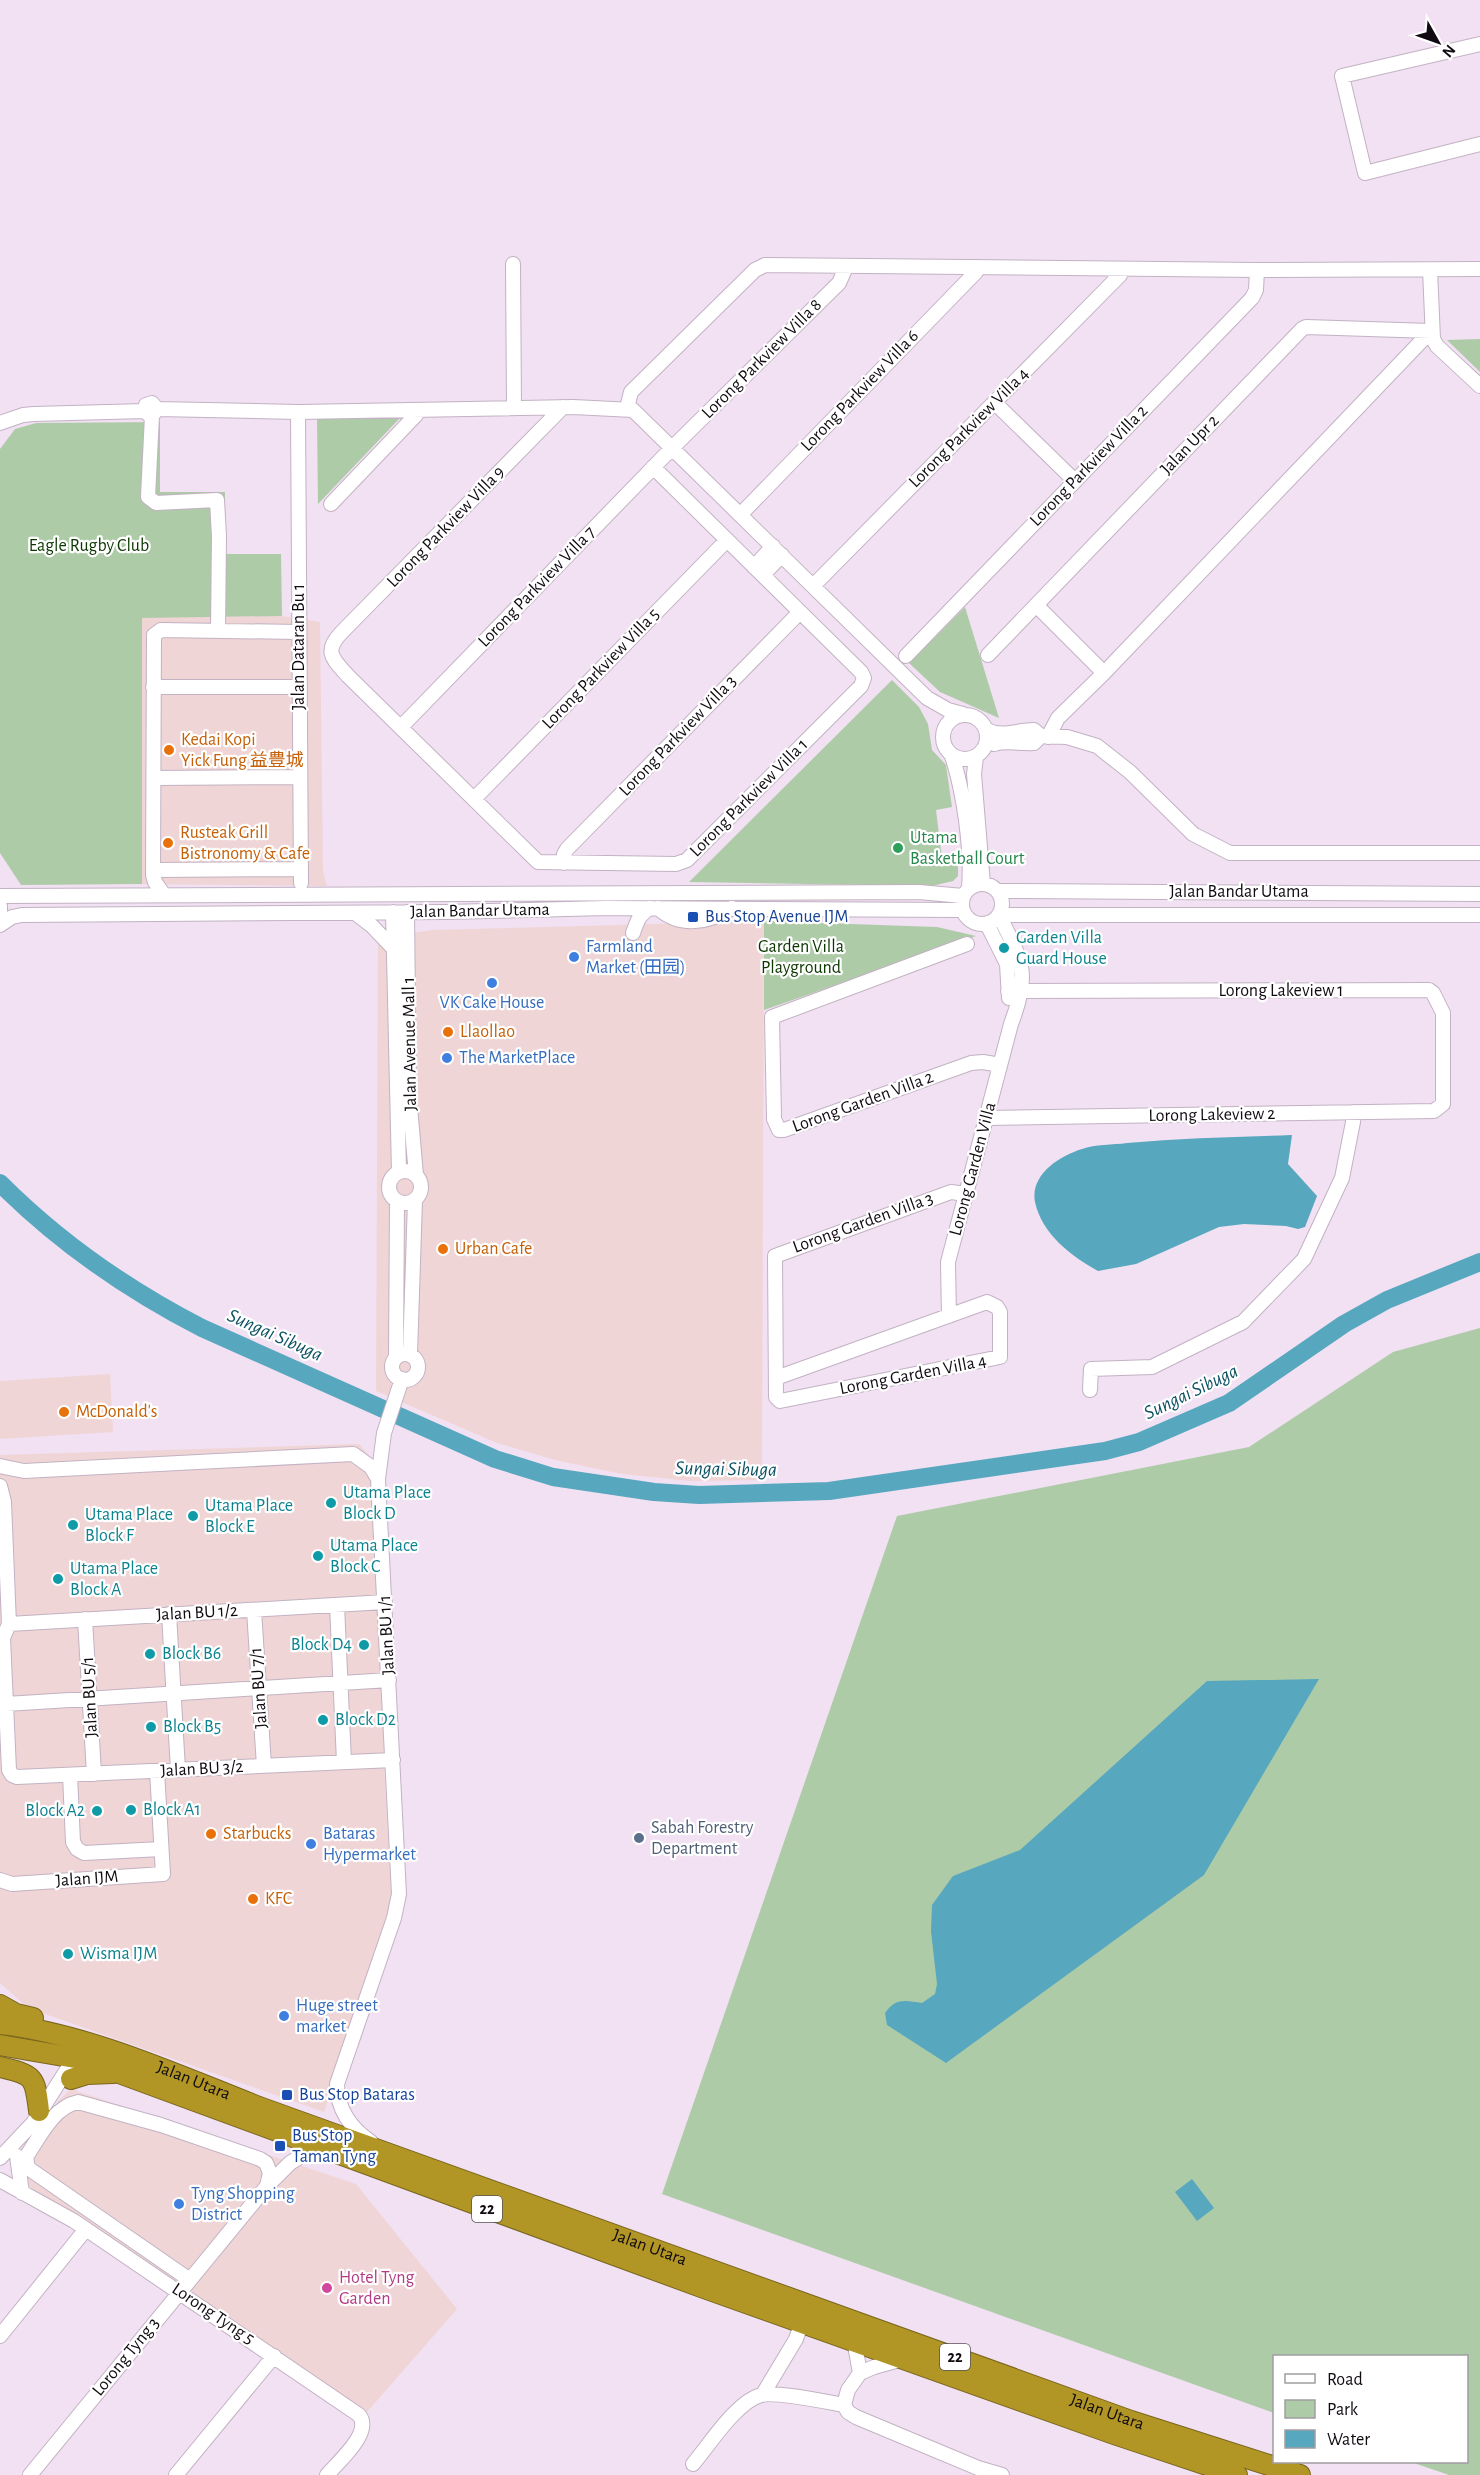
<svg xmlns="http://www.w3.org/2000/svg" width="1480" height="2475" viewBox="0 0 1480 2475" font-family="'Alegreya Sans','Noto Sans SC',sans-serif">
<rect width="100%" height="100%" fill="#f1e1f2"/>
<path fill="#f0d5d6" d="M282,616L320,622L323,871L327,886L142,884V617Z
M764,921L762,1480L690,1481L622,1474L555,1460L497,1443L376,1391L378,938L432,930Z
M110,1374L113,1432L0,1439V1381Z
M359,1444L382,1470L384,1764L391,1894L386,1930L324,2112L28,2008L0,1983V1455Z
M71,2089L356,2184L457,2309L367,2412L197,2295L27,2185L22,2147L59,2100Z"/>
<path fill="#aecba8" d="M1480,339V372L1447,340Z
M317,417H401L318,504Z
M160,422V492H225V554H281L282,616L142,618V884L21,885L0,853V449L15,429L36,423Z
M965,607L999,718L940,692L909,663Z
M892,680L919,707L928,724L932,750L946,765L952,807L936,810L942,859L958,858V876L953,881L932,886L689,882Z
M764,921L937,927L976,936L764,1010Z
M1480,1328V2475H1449L1411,2462H1466V2356H1274V2413L662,2194L897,1516L1249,1447L1393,1352Z"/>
<path fill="#57a7bf" d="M1292,1135L1288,1164L1317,1196L1305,1227L1298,1229L1286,1226L1244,1224L1219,1227L1136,1264L1098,1271C1071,1256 1042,1234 1035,1202C1030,1175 1059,1156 1082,1149C1095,1144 1113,1145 1127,1143C1182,1138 1237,1137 1292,1135Z
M1319,1679L1204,1875L946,2063L887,2025L885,2013C895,1998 905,2000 922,2003L935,1994L937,1984L931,1931L932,1905L953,1876L1020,1850L1207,1681Z
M1192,2179L1214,2208L1197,2221L1175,2192Z"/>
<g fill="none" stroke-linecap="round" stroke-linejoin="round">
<path stroke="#57a7bf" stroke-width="18" d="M0,1183C59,1242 128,1290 202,1328L495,1459L553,1477L654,1492L699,1495L829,1491L1105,1451L1139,1442L1229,1403L1344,1324L1387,1300L1480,1262"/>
<g stroke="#c2b2c3" stroke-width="16">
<path id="minor" d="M1480,44L1342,76L1365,173L1480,144
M513,264L514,408
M1430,270L1433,339L1437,346L1480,386
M994,402L1075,481
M563,407L341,633C323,652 333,659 348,676L538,862L676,864L687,860L861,686L864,678L861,672L653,467
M627,408L631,392L755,270L765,265L1257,270L1480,269
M157,409L152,416L148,497L156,503L217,500L219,536L218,631
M145,411L146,405L152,403L157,409L298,412L573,407L633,410L927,698L948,710L963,714
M298,412L301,883
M0,423L23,415L34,414L145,411L150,416
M331,504L416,415L418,410
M741,514L976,272L978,267
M754,567L773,546
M763,575L782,555
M813,586L1120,275L1122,269
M1036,605L1104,673
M988,655L1302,329L1306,327L1431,331
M906,656L1252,298L1256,290L1257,270
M153,687H300
M943 737a22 22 0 1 1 44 0a22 22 0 1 1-44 0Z
M401,727L673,447L839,283L846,267
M987,730C1002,738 1017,730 1034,730L1041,736L1067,737L1097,746L1130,772L1193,834L1230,853H1480
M1048,737L1058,718L1104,673L1431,331
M994,744C1006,740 1021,744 1034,743L1041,736
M952,756C964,793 972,849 969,888
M976,757L974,774L983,884
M154,778L300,777
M475,798L727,540
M564,863V854L567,849L800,612
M154,870L301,869
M962 904a20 20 0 1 1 40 0a20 20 0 1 1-40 0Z
M998,891L1480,894
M164,895L155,882L153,875L154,635L161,630L299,632
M0,896L919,892L963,896
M0,906V915
M658,908C680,928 709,923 732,908
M393,912L399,1172
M407,912L409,1095L416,1175
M355,913L372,926L393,948
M987,924L1007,964L1009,998
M0,925L12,917L22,915L445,912L606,908L962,910
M633,933C637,922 639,914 650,908
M967,944L772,1017L774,1119L779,1130H784L971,1063L983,1062L1000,1065
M986,1118L1434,1111L1443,1104V1013L1433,993L1429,990L1008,991
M389 1187a16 16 0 1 1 32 0a16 16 0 1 1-32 0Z
M949,1316L948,1262L1011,1024C1031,972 1022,962 999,915H1480
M392 1367a13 13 0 1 1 26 0a13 13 0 1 1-26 0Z
M410,1355L415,1200
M396,1357L397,1201
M776,1378L987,1302L997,1307L1000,1312V1357L780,1401L776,1397L775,1256L951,1192L966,1194
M1090,1390L1091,1369L1152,1367L1243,1322L1304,1259L1342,1178L1353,1122V1112
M0,1466L24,1471L353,1454L371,1467L378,1479
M0,1486L4,1502L9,1624L3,1638L9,1770L12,1775L17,1777L393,1760
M337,1605L344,1762
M254,1610L264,1766
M169,1614L178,1770
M85,1619L94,1774
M9,1624L385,1602
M6,1704L389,1680
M70,1775L73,1842L77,1849L84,1853L161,1849
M0,1880L12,1884L163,1874L157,1771
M371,2142C351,2129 337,2109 337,2084L394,1918L399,1894L378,1479L384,1433L402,1379
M17,2156L22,2193
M0,2158L33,2123L75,2057
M0,2180L74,2221L359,2415C373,2432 339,2461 327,2475
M190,2280L28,2168L26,2157C39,2138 53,2107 78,2102L161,2125L260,2159L266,2163L270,2173L267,2186
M0,2336L86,2229
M854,2340L860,2373
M860,2373L874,2367L903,2359
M763,2394L796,2339L802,2322
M844,2405L848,2412L856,2417L978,2468L1002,2475
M844,2405L848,2390L860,2373
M693,2464C710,2444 736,2402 761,2395C775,2391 827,2402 844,2405
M30,2475L267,2186L290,2163L304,2154L329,2152
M176,2475L274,2356"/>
</g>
<g stroke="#79651e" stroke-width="22">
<g id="highway">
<path d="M0,2005L16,2014L33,2018"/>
<path id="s1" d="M0,2024C88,2034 177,2075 259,2107L1131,2421L1300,2475"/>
<path d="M0,2045L81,2059L704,2288L1114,2434L1237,2475"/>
<path d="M0,2067C34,2075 35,2076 39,2111"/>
<path d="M71,2079L87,2074L113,2073"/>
</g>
</g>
<use href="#minor" stroke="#fff" stroke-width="14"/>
<use href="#highway" stroke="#b19625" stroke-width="20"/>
</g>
<g fill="#e8710a" stroke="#fff" stroke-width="2">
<circle cx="169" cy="750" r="6"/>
<circle cx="168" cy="843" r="6"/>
<circle cx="448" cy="1032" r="6"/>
<circle cx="443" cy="1249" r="6"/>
<circle cx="64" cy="1412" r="6"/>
<circle cx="211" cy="1834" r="6"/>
<circle cx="253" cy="1899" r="6"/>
</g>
<circle fill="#2e9e5b" stroke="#fff" stroke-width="2" cx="898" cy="848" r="6"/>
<g fill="#1a4fb4" stroke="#fff" stroke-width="2">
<rect x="687" y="911" width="12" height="12" rx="3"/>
<rect x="281" y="2089" width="12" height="12" rx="3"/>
<rect x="274" y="2140" width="12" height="12" rx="3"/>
</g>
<g fill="#0f9aa8" stroke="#fff" stroke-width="2">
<circle cx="1004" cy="948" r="6"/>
<circle cx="331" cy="1503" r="6"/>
<circle cx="193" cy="1516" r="6"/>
<circle cx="73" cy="1525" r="6"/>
<circle cx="318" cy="1556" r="6"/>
<circle cx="58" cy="1579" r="6"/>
<circle cx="364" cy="1645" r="6"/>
<circle cx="150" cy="1654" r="6"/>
<circle cx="323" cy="1720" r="6"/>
<circle cx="151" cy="1727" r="6"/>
<circle cx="131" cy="1810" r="6"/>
<circle cx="97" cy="1811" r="6"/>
<circle cx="68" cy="1954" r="6"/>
</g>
<g fill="#3f7fe0" stroke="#fff" stroke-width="2">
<circle cx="574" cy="957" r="6"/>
<circle cx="492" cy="983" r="6"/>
<circle cx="447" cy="1058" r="6"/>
<circle cx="311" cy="1844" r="6"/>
<circle cx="284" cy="2016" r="6"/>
<circle cx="179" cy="2204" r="6"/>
</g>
<circle fill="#5c6f8a" stroke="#fff" stroke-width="2" cx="639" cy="1838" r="6"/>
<circle fill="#d1479c" stroke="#fff" stroke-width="2" cx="327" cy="2288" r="6"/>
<g text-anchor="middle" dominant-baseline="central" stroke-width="4.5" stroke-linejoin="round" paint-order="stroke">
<g fill="#fff" stroke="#585458" stroke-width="1.5">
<rect x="472" y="2196" width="30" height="26" rx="4.5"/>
<rect x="940" y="2344" width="30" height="26" rx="4.5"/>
</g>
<g font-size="16" font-weight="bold" fill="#110b11">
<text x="487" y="2209">22</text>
<text x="955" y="2357">22</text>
</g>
<g font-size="18" fill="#110b11" stroke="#fff">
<text transform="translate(762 359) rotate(-45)">Lorong Parkview Villa 8</text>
<text transform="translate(860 391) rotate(-46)">Lorong Parkview Villa 6</text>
<text transform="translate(969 428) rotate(-45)">Lorong Parkview Villa 4</text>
<text transform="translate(1190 445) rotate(-46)">Jalan Upr 2</text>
<text transform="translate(1089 466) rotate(-46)">Lorong Parkview Villa 2</text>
<text transform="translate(446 527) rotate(-46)">Lorong Parkview Villa 9</text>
<text transform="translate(537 587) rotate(-46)">Lorong Parkview Villa 7</text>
<text transform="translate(299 647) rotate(-90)">Jalan Dataran Bu 1</text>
<text transform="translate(601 669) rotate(-46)">Lorong Parkview Villa 5</text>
<text transform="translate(678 736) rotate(-46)">Lorong Parkview Villa 3</text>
<text transform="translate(749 798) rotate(-45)">Lorong Parkview Villa 1</text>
<text x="1239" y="892">Jalan Bandar Utama</text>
<text transform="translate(480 911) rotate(-1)">Jalan Bandar Utama</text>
<text x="1281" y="991">Lorong Lakeview 1</text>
<text transform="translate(410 1044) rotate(-91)">Jalan Avenue Mall 1</text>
<text transform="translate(863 1102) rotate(-20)">Lorong Garden Villa 2</text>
<text transform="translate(1212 1115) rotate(-1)">Lorong Lakeview 2</text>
<text transform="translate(973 1169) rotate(-75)">Lorong Garden Villa</text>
<text transform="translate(863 1223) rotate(-20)">Lorong Garden Villa 3</text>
<text transform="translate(913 1375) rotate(-11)">Lorong Garden Villa 4</text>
<text transform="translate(197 1613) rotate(-3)">Jalan BU 1/2</text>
<text transform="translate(387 1635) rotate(-93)">Jalan BU 1/1</text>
<text transform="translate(259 1688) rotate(-94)">Jalan BU 7/1</text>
<text transform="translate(90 1697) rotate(-93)">Jalan BU 5/1</text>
<text transform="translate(202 1769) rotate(-3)">Jalan BU 3/2</text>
<text transform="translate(87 1879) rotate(-4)">Jalan IJM</text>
<text stroke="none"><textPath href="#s1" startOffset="202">Jalan Utara</textPath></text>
<text stroke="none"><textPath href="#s1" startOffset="688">Jalan Utara</textPath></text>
<text transform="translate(213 2314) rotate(34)">Lorong Tyng 5</text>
<text transform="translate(126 2357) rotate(-51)">Lorong Tyng 3</text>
<text stroke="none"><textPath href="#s1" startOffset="1174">Jalan Utara</textPath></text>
</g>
<g font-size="18" fill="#0c3701" stroke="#fff">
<text x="89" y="546">Eagle Rugby Club</text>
<text x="801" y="947">Garden Villa<tspan x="801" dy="21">Playground</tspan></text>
</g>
<g font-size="18" fill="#c56008" stroke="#fff" text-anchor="start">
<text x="181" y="740">Kedai Kopi<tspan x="181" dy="21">Yick Fung 益豊城</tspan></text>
<text x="180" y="833">Rusteak Grill<tspan x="180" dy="21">Bistronomy &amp; Cafe</tspan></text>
<text x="460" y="1032">Llaollao</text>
<text x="455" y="1249">Urban Cafe</text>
<text x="76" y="1412">McDonald's</text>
<text x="223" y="1834">Starbucks</text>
<text x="265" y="1899">KFC</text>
</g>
<g font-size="18" fill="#27864d" stroke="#fff" text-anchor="start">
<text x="910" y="838">Utama<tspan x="910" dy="21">Basketball Court</tspan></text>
</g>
<g font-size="18" fill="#164399" stroke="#fff" text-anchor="start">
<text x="705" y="917">Bus Stop Avenue IJM</text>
<text x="299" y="2095">Bus Stop Bataras</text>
<text x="292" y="2136">Bus Stop<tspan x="292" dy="21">Taman Tyng</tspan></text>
</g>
<g font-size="18" fill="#0d838f" stroke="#fff" text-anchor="start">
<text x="1016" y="938">Garden Villa<tspan x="1016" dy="21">Guard House</tspan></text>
<text x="343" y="1493">Utama Place<tspan x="343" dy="21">Block D</tspan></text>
<text x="205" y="1506">Utama Place<tspan x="205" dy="21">Block E</tspan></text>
<text x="85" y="1515">Utama Place<tspan x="85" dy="21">Block F</tspan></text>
<text x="330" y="1546">Utama Place<tspan x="330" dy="21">Block C</tspan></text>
<text x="70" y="1569">Utama Place<tspan x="70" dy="21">Block A</tspan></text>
<text x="352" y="1645" text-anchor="end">Block D4</text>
<text x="162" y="1654">Block B6</text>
<text x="335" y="1720">Block D2</text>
<text x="163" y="1727">Block B5</text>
<text x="143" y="1810">Block A1</text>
<text x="85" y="1811" text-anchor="end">Block A2</text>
<text x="80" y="1954">Wisma IJM</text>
</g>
<g font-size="18" fill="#366cbe" stroke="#fff" text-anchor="start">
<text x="586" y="947">Farmland<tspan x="586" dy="21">Market (田园)</tspan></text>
<text x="492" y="1003" text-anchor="middle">VK Cake House</text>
<text x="459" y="1058">The MarketPlace</text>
<text x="323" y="1834">Bataras<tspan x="323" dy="21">Hypermarket</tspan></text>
<text x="296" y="2006">Huge street<tspan x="296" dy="21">market</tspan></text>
<text x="191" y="2194">Tyng Shopping<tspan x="191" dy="21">District</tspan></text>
</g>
<g font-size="18" fill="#4e5e75" stroke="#fff" text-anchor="start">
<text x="651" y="1828">Sabah Forestry<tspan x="651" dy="21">Department</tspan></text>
</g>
<g font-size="18" fill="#b23c85" stroke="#fff" text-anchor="start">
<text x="339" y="2278">Hotel Tyng<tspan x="339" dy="21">Garden</tspan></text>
</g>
<g font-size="20" font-style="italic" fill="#0d5264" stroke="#fff">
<text transform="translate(275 1335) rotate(24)">Sungai Sibuga</text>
<text transform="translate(1191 1392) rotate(-26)">Sungai Sibuga</text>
<text transform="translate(726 1469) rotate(1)">Sungai Sibuga</text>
</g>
</g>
<rect x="1273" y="2355" width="195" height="108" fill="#ffffff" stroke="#a09da0" stroke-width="1.5"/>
<rect x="1285" y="2374" width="30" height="9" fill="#ffffff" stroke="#a09da0" stroke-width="1.5"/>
<text x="1327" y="2385" font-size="18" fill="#110b11">Road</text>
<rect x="1285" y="2400" width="30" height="18" fill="#aecba8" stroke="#a09da0" stroke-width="1.5"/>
<text x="1327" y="2415" font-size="18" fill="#110b11">Park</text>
<rect x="1285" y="2430" width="30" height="18" fill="#57a7bf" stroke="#a09da0" stroke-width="1.5"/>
<text x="1327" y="2445" font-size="18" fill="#110b11">Water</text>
<g transform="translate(1438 42) rotate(130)" stroke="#ffffff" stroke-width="4.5" paint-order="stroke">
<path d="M0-4.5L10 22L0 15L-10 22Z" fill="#110b11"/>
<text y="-9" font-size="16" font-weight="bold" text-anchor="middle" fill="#110b11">N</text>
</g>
</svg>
